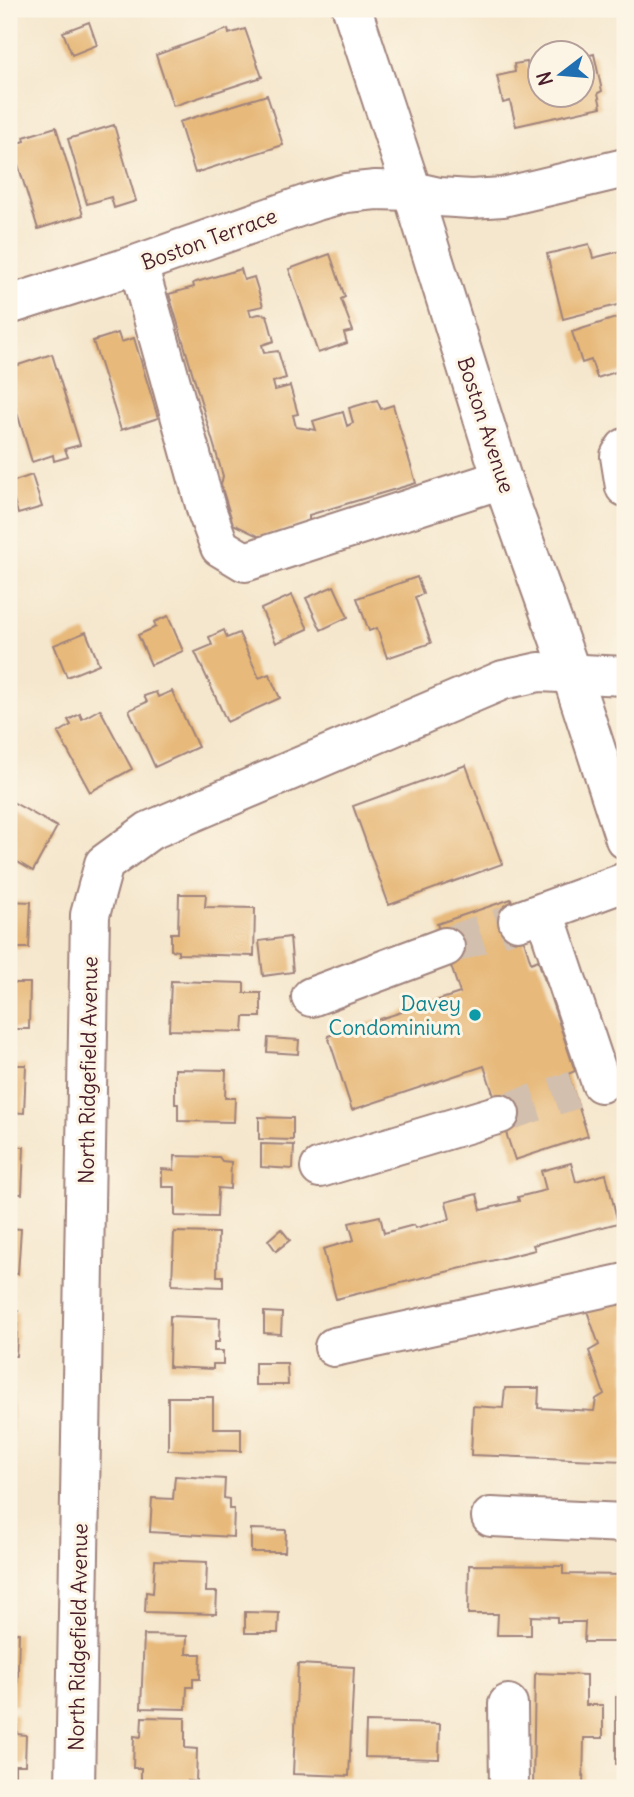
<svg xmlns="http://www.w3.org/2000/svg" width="634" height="1797" viewBox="0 0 634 1797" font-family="Delius,sans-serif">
<rect width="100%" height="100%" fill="#fcf5e5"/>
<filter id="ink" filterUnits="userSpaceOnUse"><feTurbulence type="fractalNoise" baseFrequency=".0143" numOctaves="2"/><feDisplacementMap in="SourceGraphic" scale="14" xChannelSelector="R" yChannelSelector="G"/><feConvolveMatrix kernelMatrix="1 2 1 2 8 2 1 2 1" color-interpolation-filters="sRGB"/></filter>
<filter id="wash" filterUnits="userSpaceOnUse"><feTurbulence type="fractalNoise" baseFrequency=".00686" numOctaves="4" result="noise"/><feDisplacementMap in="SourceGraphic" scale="28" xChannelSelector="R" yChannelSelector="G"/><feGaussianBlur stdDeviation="1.57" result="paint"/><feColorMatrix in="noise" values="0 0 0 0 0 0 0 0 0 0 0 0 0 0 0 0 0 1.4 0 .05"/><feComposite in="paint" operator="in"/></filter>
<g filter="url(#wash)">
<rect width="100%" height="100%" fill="#f5e7cd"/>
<g id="blocks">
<path fill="#e7b97a" d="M89,22L97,45L72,55L63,32Z
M228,29L229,34L245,29L262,77L173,106L156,55Z
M594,54L602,91L598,93L601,107L516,126L510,101L503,103L497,76L515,72L514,64L527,62L528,68L540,66V94H582V57Z
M267,95L283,145L195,173L179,122Z
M114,125L136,201L114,208L111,197L87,204L68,139Z
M56,127L83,215L38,229L12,145L25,141L24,137Z
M589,244L593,258L625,250V303L563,319L547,254Z
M330,254L345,297L341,299L353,331L344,333L347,343L318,353L289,269Z
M241,269L244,280L254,277L263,306L249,309L251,316L259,314L267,315L274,341L262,345L264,353L278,351L286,378L273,382L275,390L290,386L298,414L293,415L296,427L316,430L313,421L343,412L347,426L353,423L349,408L377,400L381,409L393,405L416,483L309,515V522L260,537L233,524L221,485L223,476L169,294L194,287L193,283Z
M625,315V369L597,378L591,360L582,363L572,332Z
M118,333L121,342L134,338L158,418L121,430L93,341Z
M52,354L80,445L65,449L68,457L54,461L53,455L32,462L9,386V368Z
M32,475L42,507L18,514L9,483Z
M417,577L423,594L415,597L431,643L387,658L377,628L369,631L357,598Z
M334,586L348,617L321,630L306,598Z
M292,595L308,629L276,643L261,609Z
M168,616L183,651L151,665L138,635L156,627L154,622Z
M224,630L227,638L239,633L259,678L269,674L280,698L227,722L195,652L212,645L209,637Z
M86,632L99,664L67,677L54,645Z
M172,691L198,747L155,767L129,710L147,702L144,696L156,692L158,697Z
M100,709L132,769L90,792L58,733L71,725L68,720L80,714L82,719Z
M466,765L502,864L389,905L353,806Z
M9,800L57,827L33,871L9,857Z
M179,894H206L205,907L255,908L254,956L178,954V951L171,950V933H178Z
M511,899L531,963L538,960L575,1071L568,1074L588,1136L515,1160L484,1066L352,1110L328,1036L460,993L437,924Z
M9,901L31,902L29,948H9Z
M290,937L293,972L263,976L259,941Z
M171,981L244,983V993H261V1017H244L243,1032L169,1030Z
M9,983H30L29,1029H9Z
M268,1038L299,1040L298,1054L267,1052Z
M9,1065H26L24,1113L9,1112Z
M175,1069L226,1070L225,1098H235L234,1122L178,1121V1104H175Z
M259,1117L293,1118V1140L259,1139Z
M261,1144L294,1145L293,1169L261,1167Z
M9,1146L24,1147L22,1194L9,1193Z
M175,1156L219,1157L222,1161L231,1162L230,1189L218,1188L217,1217L175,1216V1187H162V1169L174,1170Z
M571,1163L576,1182L606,1174L618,1223L533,1245L535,1250L336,1299L323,1249L354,1240L349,1223L380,1216L384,1233L414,1225L415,1228L450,1219L446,1202L477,1194L481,1210L519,1201L518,1197L546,1190L541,1171Z
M9,1228L21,1229L18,1274H9Z
M281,1229L290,1240L276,1251L268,1240Z
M174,1232L218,1233L217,1276H223V1287L172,1285Z
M625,1294V1461L471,1455L473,1406L503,1408L505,1388H539L538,1408L594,1411L596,1399L604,1394L589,1351L599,1345L586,1308Z
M9,1311H18L16,1356H9Z
M264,1312L282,1313L281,1334L264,1333Z
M170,1316L220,1318L219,1342H214V1351H223V1364H213V1369L169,1367Z
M255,1363H287L288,1385H255Z
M9,1392H13V1436L9,1437Z
M168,1397H213V1428H241V1451L168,1450Z
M175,1476L225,1479L224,1498L229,1499V1509H234L233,1537L150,1532L152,1498L173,1499Z
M251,1529L286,1530L285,1552H251Z
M155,1560L207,1562L206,1592H217L216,1614L145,1612L146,1592L153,1593Z
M469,1565L563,1566V1574L625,1575V1624H619V1642H584L585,1622H557V1617L531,1616V1635H497L498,1614H468Z
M245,1612L279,1613L278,1633H245Z
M9,1633H19L17,1705H9Z
M144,1635L187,1636L186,1654H201L200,1679H193V1687H187L186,1709L141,1708Z
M298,1664L354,1667L349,1776L293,1774Z
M537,1673L586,1675V1705H603V1738H584L583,1788H533L535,1675Z
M616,1697H625V1764H616Z
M9,1713L17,1714V1734L26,1735L25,1765H15V1786H9Z
M142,1717L185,1718V1748L197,1749L196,1782L188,1781V1788H141V1768H133L134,1736L141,1737Z
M366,1722L440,1724L439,1759L365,1757Z"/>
</g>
</g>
<g filter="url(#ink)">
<use href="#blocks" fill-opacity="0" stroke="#a0837c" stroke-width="2"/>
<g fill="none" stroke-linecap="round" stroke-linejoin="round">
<path stroke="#d3bfad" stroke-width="38" stroke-dasharray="38 19" stroke-linecap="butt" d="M445,947L518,921
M500,1114L574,1090"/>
<g stroke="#a0837c" stroke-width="42">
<path id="minor" d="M138,264L207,512L220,547L245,562L502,479
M9,305L138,264L313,202L346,193L376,190L412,191L439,197L471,199L503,197L625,168
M625,448L620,456L625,487
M544,912L601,1083
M518,921L625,882
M311,997L445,947
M320,1168L500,1114
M334,1347L625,1283
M491,1517L625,1523
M508,1704L509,1788
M75,1788L90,915L104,864L149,831L503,680L539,672L625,676"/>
</g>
<g stroke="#a0837c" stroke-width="42">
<path id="major" d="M352,9L412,191L502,479L571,673L625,839"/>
</g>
<use href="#minor" stroke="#fff" stroke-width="38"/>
<use href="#major" stroke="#fff" stroke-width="38"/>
</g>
</g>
<circle fill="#0f9aa8" stroke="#fcf5e5" stroke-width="2.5" cx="475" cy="1015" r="7"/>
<g text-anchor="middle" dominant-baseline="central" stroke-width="6" stroke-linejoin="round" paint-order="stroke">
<g font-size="21" fill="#4a1f2b" stroke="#fcf5e5">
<text transform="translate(209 239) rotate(-20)">Boston Terrace</text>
<text transform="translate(486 425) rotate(72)">Boston Avenue</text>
<text transform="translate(88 1070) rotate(-89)">North Ridgefield Avenue</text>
<text transform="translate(78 1637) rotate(-89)">North Ridgefield Avenue</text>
</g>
<g font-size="21" fill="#0d838f" stroke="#fcf5e5" text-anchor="end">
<text x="461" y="1003">Davey<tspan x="461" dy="24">Condominium</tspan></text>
</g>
</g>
<rect width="634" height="1797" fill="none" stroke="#fcf5e5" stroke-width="35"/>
<g transform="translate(561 74) rotate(254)"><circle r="33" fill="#fcf5e5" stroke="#b59f9b" stroke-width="2"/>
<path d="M0-5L12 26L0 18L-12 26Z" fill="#1f6fb2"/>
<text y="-10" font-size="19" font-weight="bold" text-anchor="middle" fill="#4a1f2b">N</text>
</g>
</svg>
